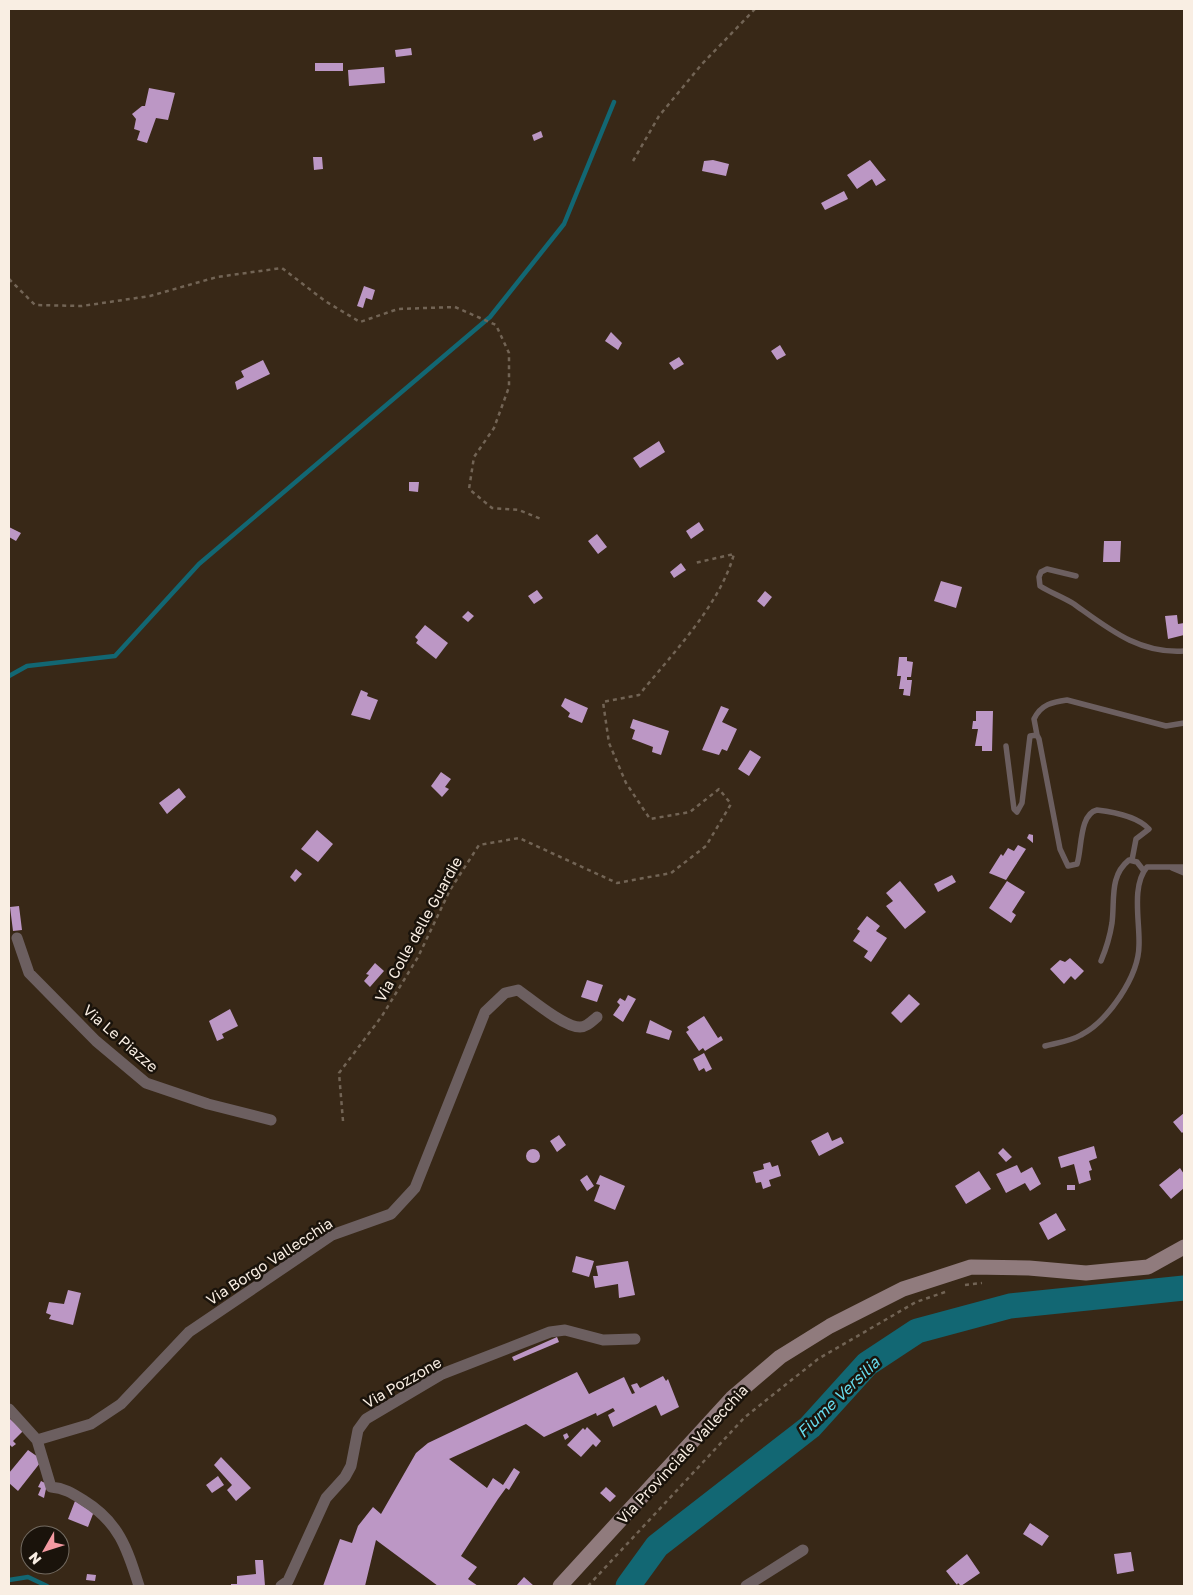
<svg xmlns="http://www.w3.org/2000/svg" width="1193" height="1595" viewBox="0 0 1193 1595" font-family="'Golos Text',sans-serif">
<rect width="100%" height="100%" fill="#382817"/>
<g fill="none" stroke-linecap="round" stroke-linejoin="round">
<path stroke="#126773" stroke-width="4.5" d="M9,676L27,666L115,656L199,564L490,317L564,224L614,102
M9,1580L28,1577L47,1586"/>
<path stroke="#126773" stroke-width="25" d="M628,1586L657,1546L810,1427L867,1364L917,1331L1010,1306L1184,1288"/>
</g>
<path fill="#bc97c5" d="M411,48L412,55L396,57L395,50Z
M315,63H343V71H315Z
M384,67L385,83L349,86L348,70Z
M149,88L175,93L168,120L156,118L147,143L137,140L140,131L134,129L136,119L132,114L142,106H145Z
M541,131L543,137L534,141L532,135Z
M313,157H322L323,169L314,170Z
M713,160L729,164L726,176L702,171L704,161Z
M870,160L886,180L876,186L872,179L857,189L847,175Z
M844,191L848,199L825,210L821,203Z
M364,286L375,290L372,300L366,298L363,308L357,306Z
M611,332L622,343L618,350L605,341Z
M780,345L786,355L777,360L771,351Z
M679,357L684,364L674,370L669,363Z
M263,360L270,374L237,390L235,382L244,377L241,371Z
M659,441L665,452L640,468L633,458Z
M409,482H419L418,492L409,491Z
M699,522L704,530L691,539L686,531Z
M9,527L21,533L16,541L9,537Z
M597,534L607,547L598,554L588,541Z
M1104,541H1121L1120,562H1103Z
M681,563L686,570L674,578L670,572Z
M941,581L962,587L956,608L934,601Z
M537,590L543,598L534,604L528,596Z
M765,591L772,597L764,607L757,601Z
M468,611L474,616L468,622L462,617Z
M1177,615L1178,624L1184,623V635L1168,639L1165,616Z
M425,625L448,643L436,659L416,643L418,640L415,637Z
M899,657H907V661L913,662L911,677H907V680H912L910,696L903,695L904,689H899L901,676H897Z
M361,690L368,693L367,696L378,700L370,720L351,715Z
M565,698L588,708L582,723L568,717L570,713L561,706Z
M721,706L729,709L722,722L737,729L727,751L722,749L719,755L702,750Z
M976,711H993L992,751H982V746H975L978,729H972L973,721H976Z
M633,719L669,731L661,755L652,752L653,747L632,739L635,730L630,728Z
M750,750L761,757L749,776L738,769Z
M441,772L451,779L445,787L449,789L442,797L431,786Z
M179,788L186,797L167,814L159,803Z
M317,830L333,844L318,862L301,849Z
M1029,834L1033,835V843L1027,838Z
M1018,845L1026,849L1006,880L989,873L1001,854L1003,856L1008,848L1014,851Z
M296,869L302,874L295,882L290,877Z
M952,875L956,882L938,892L934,884Z
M900,881L926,912L905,929L886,906L893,901L886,893Z
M1007,881L1025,892L1012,912L1016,915L1011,923L989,908Z
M19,906L22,930L13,931L10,907Z
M867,916L880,926L876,931L887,938L871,962L864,957L868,951L853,941L860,931L857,929Z
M1070,958L1084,971L1075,980L1071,976L1064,984L1050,969L1060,960L1065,962Z
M375,963L384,971L370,987L364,981L369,975L366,974Z
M587,980L603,985L597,1002L581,997Z
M909,994L920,1004L901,1023L891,1013Z
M628,995L636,999L623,1022L613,1015L620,1005L617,1002L620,998L625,1001Z
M230,1009L238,1026L222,1034L224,1038L217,1041L209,1021Z
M704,1016L718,1038L721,1036L723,1040L705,1051L703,1048L699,1051L686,1032L689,1030L687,1027Z
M650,1020L672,1031L669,1040L646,1033Z
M704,1053L712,1069L706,1072L704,1068L699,1071L693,1059Z
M1184,1113V1131L1182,1133L1173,1122Z
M828,1132L832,1141L841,1137L844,1143L819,1156L811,1141Z
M559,1135L566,1145L557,1152L550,1141Z
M1094,1146L1097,1158L1089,1161L1092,1170L1089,1171L1091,1180L1079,1184L1074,1164L1061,1168L1058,1157Z
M1003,1148L1012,1157L1006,1162L998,1153Z
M526 1156a7 7 0 1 1 14 0a7 7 0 1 1-14 0Z
M770,1162L772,1167L778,1165L781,1176L769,1180L771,1186L763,1189L761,1182L756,1183L753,1172L764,1169L763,1164Z
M1017,1165L1021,1173L1032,1167L1041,1184L1030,1191L1025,1183L1006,1193L996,1174Z
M1180,1168L1184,1174V1188L1171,1199L1159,1185Z
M979,1171L991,1189L966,1204L955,1186Z
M587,1175L594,1186L587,1191L580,1180Z
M600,1175L625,1186L615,1210L594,1201L600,1185L596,1184Z
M1067,1185H1075V1190H1067Z
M1056,1213L1066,1230L1048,1240L1039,1223Z
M576,1256L594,1261L589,1277L572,1272Z
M628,1261L635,1295L619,1298L618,1284L595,1288L593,1276H598L596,1266Z
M68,1290L81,1293L73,1325L49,1319L51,1315L46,1313L49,1302L64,1304Z
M557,1337L559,1342L514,1361L512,1357Z
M577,1372L589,1394L624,1377L632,1394L635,1393L631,1385L637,1383L640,1388L663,1376L666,1381L668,1379L679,1407L661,1416L656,1405L613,1427L608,1415L615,1411L613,1408L597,1416L596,1413L544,1437L526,1424L449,1459L487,1488L493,1478L503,1485L514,1468L520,1472L509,1490L506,1488L498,1499L461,1556L477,1567L468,1579L478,1586H438L376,1540L365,1586H323L340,1539L352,1543L358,1526L373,1507L381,1514L416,1453L428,1443Z
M9,1418L23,1431L13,1441L16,1444L12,1447L9,1444Z
M587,1427L601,1441L596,1447L593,1444L581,1457L567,1445L583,1428L585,1430Z
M567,1433L569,1437L565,1440L563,1435Z
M28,1450L38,1457L40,1463L18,1491L9,1483V1473Z
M221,1457L251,1488L236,1501L227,1490L232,1485L214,1465Z
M218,1476L224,1485L212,1493L206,1485Z
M41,1481L47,1484L44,1498L38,1495L41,1488L38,1487Z
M606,1487L616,1496L610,1502L600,1493Z
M75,1501L98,1516L93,1514L88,1527L68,1519Z
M1030,1523L1049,1536L1042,1546L1023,1534Z
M1131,1552L1134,1571L1117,1574L1114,1554Z
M967,1554L980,1573L961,1586L958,1583L957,1585L946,1571Z
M255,1560H263L265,1586H231V1584H237V1576L256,1574Z
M87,1574L96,1575L95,1581L86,1580Z
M524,1577L534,1586H516Z"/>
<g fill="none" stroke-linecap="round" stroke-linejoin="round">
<path stroke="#726455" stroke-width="2.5" stroke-dasharray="4 4" stroke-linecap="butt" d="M633,161L659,116L702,64L755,9
M9,279L35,305L82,306L150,296L217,277L282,268L325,301L360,322L398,309L455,307L496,325L509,353V387L494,428L474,457L469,489L492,508L519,510L541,519
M343,1121L339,1073L382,1016L418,957L450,890L479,845L519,838L617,883L671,873L706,846L731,804L719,789L690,812L650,819L626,783L609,743L603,702L639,695C672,654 720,605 734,554L695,563
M965,1285L982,1283
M588,1586L745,1417L818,1359L916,1302L948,1291"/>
<path stroke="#6c5f60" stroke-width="5.5" d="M1076,576L1047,569L1041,572L1039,577L1040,586C1051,593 1063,597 1074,604C1109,629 1139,654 1184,651
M1037,735L1034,719C1041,704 1053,702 1067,700L1166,726L1184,723
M1006,746L1014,809L1017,812L1022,803L1030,736L1037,735L1039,739L1060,849L1068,866L1077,864C1082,850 1079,814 1097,810C1114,812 1137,816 1149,829L1136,839L1132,860
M1172,868L1184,873
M1101,961C1106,949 1110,936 1112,923C1115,900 1109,876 1129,860L1137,862L1144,871
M1045,1046C1057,1043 1071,1041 1081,1035C1108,1021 1139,976 1139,945C1140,922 1131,886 1147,867H1184"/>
<path stroke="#6c5f60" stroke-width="11" d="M17,938L29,973L96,1041L146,1083L208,1104L271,1120
M9,1409L37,1440L51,1487C64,1488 72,1493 83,1500C119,1522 127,1548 139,1586
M37,1440L91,1424L121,1404L189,1332L332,1235L391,1214L415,1188L485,1012L505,993L518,990C532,1000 564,1027 580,1027C587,1027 592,1021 597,1017
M281,1586L288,1581L326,1498L345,1477L351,1466L358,1430L366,1419L442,1374L550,1332L565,1330L603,1340L635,1339
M746,1586L803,1550"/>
<path stroke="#907b7d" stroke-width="15" d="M560,1586L732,1398L780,1357L830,1326L903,1289L971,1267L1029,1268L1086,1273L1148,1267L1184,1247"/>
</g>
<g text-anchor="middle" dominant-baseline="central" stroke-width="5" stroke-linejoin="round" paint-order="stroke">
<g font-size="15" fill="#f9eee3" stroke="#1a130b">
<text transform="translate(418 929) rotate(-61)">Via Colle delle Guardie</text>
<text transform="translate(121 1038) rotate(41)">Via Le Piazze</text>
<text transform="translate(269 1261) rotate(-33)">Via Borgo Vallecchia</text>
<text transform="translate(402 1382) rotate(-30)">Via Pozzone</text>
<text transform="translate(682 1454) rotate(-47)">Via Provinciale Vallecchia</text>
</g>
<g font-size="16" font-style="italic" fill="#66d9eb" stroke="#1a130b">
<text transform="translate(838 1397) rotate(-44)">Fiume Versilia</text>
</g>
</g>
<rect width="1193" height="1595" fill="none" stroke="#f9eee3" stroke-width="20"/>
<g transform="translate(45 1550) rotate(231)"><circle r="24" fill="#1a130b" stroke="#736b61"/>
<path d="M0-4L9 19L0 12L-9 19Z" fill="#f49aa2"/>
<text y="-8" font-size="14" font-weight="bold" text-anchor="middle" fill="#f9eee3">N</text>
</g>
</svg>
